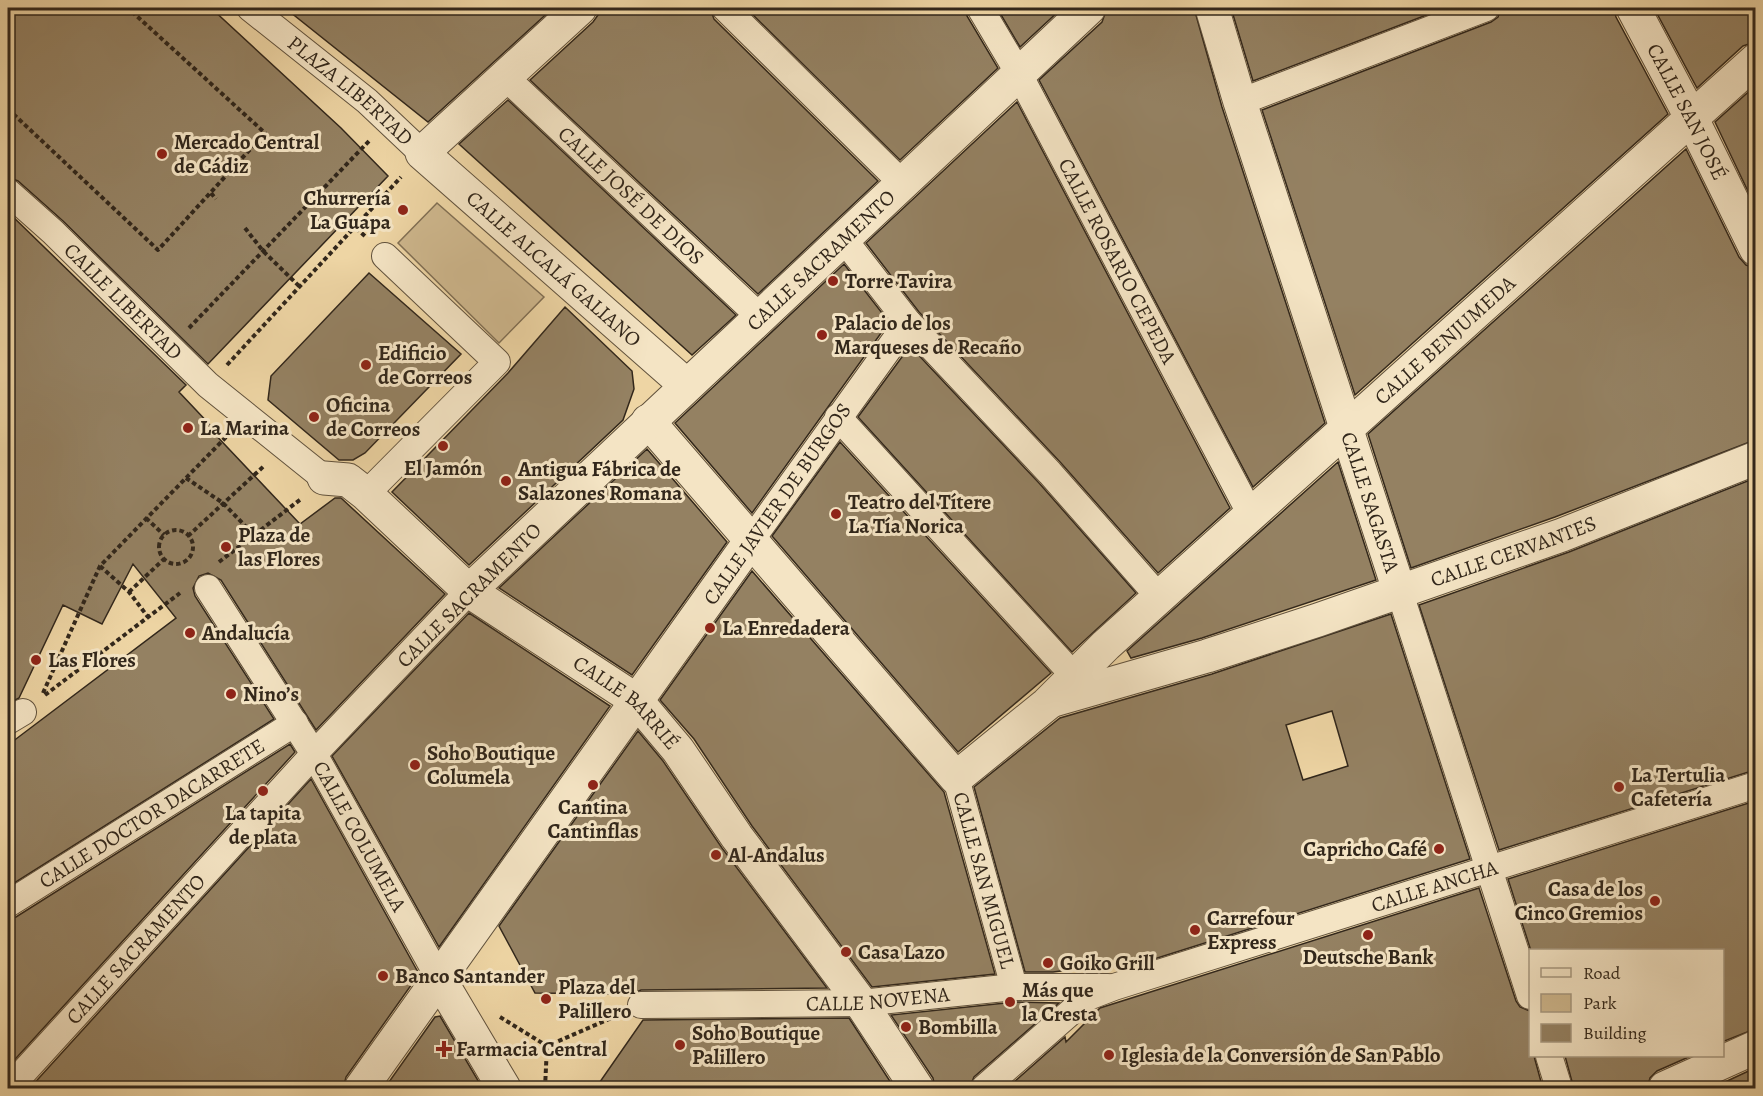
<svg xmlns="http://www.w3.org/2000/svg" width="1763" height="1096" viewBox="0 0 1763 1096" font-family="Alegreya,serif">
<rect width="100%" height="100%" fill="#eed5a4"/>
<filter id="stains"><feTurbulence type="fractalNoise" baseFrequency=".00333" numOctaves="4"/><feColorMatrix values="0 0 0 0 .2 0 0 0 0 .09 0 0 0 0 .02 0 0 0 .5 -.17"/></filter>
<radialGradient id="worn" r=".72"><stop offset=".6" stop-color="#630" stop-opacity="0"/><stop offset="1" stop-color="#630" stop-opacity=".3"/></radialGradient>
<path fill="#ceb78d" stroke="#806f54" stroke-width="1.5" d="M437,203L544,297L499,343L398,243Z"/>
<path fill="#948162" stroke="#32271b" stroke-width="1.5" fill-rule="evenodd" d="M8,8H211L341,128L388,176L208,364L63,221L18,181L8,177Z
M285,8H553L428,122Z
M603,8H710L714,19L878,181L758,294L530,80L593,22Z
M746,8H965L967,16L998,68L900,160Z
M997,8H1062L1020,47Z
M1107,8H1194L1222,107L1325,423L1253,487L1039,80L1102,22Z
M1231,8H1445L1253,81Z
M1501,8H1614L1616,17L1668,114L1355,395L1262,110L1491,22L1498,17Z
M1654,8H1755V42L1743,46L1697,88Z
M1755,86V206L1715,122Z
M508,100L736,315L692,355L459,144Z
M1017,102L1230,508L1158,573L1061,463L919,312L866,243Z
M1686,149L1739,257L1746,265L1755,268V440L1555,517L1411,568L1368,434Z
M8,212L186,385L179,392L212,427L210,429L300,524L335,498H341L445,594L316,730L221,580L208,573L199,576L193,588L195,596L274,719L8,887V745L176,618L133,564L102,624L63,605L19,698L8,704Z
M844,264L889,322L752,513L675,423Z
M369,273L461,354L365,453L353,460H339L268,400L271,376Z
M565,307L632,371L634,389L623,420L469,565L392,492L508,373Z
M910,346L1039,483L1136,593L1072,652L858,417Z
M840,442L1051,673L958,752L772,536Z
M647,449L727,542L632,675L499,588Z
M1338,462L1376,580L1202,638L1131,658L1127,651Z
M1755,478V770L1499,850L1419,605L1569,552Z
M752,571L944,792L995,974L872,987L752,826L694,739L660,700Z
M469,613L610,706L439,947L332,756Z
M1391,614L1470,859L1151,960L1053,972H1025L974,787L1060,718L1212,674ZM1332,711L1348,766L1303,780L1286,725Z
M638,731L663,761L722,848L827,988L641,990L632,994L535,993L499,926Z
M290,744L295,752L8,1067V919L16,917Z
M311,779L419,974L346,1077L343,1089H29Z
M1755,801V1029L1722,1042V951H1531L1508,879Z
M1479,888L1516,1001L1520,1007L1530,1011V1056H1534L1543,1089H1006L1065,1037L1066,1042L1100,1008Z
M1015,1002L1059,1003L974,1077L969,1089H935L933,1078L891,1015Z
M440,1016L483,1089H384L435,1017Z
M849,1018L895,1089H595L643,1020Z
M1565,1056H1691L1657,1071L1650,1078L1647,1089H1574Z
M1755,1068V1089H1710Z"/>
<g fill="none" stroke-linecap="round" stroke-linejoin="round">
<g stroke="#61523d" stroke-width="28">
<g id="pedestrian">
<path id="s1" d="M250,8L367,101L422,153"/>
<path d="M725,8L901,182"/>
<path id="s2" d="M980,8L1019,74L1251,515"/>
<path id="s3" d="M503,75L759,316"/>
<path d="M1240,102L1486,8"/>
<path id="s4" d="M8,192L53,232L208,385L324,478"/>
<path d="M842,237L908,322L1050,473L1159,597"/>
<path d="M838,417L1075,677"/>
<path d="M366,494L497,362L385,256"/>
<path d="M752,539L908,322"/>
<path id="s5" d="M208,588L314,754L440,980"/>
<path d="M1399,590L1530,996"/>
<path d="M8,721L23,712"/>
<path id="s6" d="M956,778L1014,987"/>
<path id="s7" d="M8,904L295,723"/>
<path id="s8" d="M641,1005L861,1003L1014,987H1108"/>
<path d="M1549,1056L1559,1088"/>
<path id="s9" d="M9,1088L314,754L469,591"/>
<path id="s10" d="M984,1088L1088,997L1114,987L1756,785"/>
</g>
</g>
<g stroke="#61523d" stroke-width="35">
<g id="minor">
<path id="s11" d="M580,8L422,153L686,385"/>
<path id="s12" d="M1212,8L1240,102L1399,590"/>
<path id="s13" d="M1633,8L1692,119L1756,249"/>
<path id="s14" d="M648,421L956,778L1047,704L1106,645L1756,60"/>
<path id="s15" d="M324,478L348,480L366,494L469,591L636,700L678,750L737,837L861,1003L917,1088"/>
<path id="s16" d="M469,591L1089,8"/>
<path id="s17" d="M1054,700L1207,656L1318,620L1562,535L1756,458"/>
<path d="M440,980L504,1088"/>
<path d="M361,1088L752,539"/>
<path d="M1665,1088L1756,1047"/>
</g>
</g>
<path stroke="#32271b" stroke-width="4" stroke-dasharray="4.5 3" stroke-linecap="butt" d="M8,109L158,250L265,133L128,8
M8,118L12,113
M211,193L216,199
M245,228L263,251L300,287
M356,228L367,238
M189,328L369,141
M227,365L401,177
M186,478L223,503L254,535
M146,518L164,535
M159 547a17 17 0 1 1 34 0a17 17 0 1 1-34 0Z
M188,536L265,465
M219,562L301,499
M100,566L129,592L148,617
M129,592L164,559
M43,693L100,566L228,435
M45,695L180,593
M500,1017L547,1046L616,1016
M545,1088L547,1046"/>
<use href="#pedestrian" stroke="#f4e4c4" stroke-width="26"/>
<use href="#minor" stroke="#f4e4c4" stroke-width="33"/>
</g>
<g fill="#8f2418" stroke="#f4e4c4" stroke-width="2">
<circle cx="162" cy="154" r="6"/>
<circle cx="403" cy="210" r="6"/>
<circle cx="833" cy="281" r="6"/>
<circle cx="822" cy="335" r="6"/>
<circle cx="366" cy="365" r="6"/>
<circle cx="314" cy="417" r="6"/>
<circle cx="188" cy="428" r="6"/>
<circle cx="443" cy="446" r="6"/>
<circle cx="506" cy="481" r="6"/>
<circle cx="836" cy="514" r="6"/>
<circle cx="226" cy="547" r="6"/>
<circle cx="710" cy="628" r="6"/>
<circle cx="190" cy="633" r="6"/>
<circle cx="36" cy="660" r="6"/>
<circle cx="231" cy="694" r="6"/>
<circle cx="415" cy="765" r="6"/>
<circle cx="593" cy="785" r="6"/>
<circle cx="1619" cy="787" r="6"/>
<circle cx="263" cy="791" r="6"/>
<circle cx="1439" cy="849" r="6"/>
<circle cx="716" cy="855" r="6"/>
<circle cx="1655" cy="901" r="6"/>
<circle cx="1195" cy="930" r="6"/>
<circle cx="1368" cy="935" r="6"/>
<circle cx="846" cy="952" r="6"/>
<circle cx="1048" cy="963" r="6"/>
<circle cx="383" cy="976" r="6"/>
<circle cx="546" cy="999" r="6"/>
<circle cx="1010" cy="1002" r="6"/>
<circle cx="906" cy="1027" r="6"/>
<circle cx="680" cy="1045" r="6"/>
<path d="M441 1040h6v6h6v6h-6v6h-6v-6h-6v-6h6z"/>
<circle cx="1109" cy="1055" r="6"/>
</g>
<g text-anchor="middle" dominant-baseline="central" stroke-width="6" stroke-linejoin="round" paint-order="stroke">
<g font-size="21" fill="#32271b" stroke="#f4e4c4">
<text stroke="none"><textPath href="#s1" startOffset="130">PLAZA LIBERTAD</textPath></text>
<text stroke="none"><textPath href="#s13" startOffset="117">CALLE SAN JOSÉ</textPath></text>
<text stroke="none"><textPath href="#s3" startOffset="176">CALLE JOSÉ DE DIOS</textPath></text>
<text stroke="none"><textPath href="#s16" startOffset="483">CALLE SACRAMENTO</textPath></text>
<text stroke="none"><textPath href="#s2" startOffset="288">CALLE ROSARIO CEPEDA</textPath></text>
<text stroke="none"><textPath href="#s11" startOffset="390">CALLE ALCALÁ GALIANO</textPath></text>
<text stroke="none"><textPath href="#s4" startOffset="159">CALLE LIBERTAD</textPath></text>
<text stroke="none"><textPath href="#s14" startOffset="1128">CALLE BENJUMEDA</textPath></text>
<text stroke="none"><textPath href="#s12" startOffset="519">CALLE SAGASTA</textPath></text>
<text transform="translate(777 504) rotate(-55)">CALLE JAVIER DE BURGOS</text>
<text stroke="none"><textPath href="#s17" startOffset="483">CALLE CERVANTES</textPath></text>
<text transform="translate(469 595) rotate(-45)">CALLE SACRAMENTO</text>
<text stroke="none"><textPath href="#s15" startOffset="382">CALLE BARRIÉ</textPath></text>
<text stroke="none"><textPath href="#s7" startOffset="170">CALLE DOCTOR DACARRETE</textPath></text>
<text stroke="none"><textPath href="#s5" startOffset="291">CALLE COLUMELA</textPath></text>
<text stroke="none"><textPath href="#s6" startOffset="106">CALLE SAN MIGUEL</textPath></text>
<text stroke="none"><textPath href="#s10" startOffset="502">CALLE ANCHA</textPath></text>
<text stroke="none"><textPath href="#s9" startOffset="188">CALLE SACRAMENTO</textPath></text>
<text stroke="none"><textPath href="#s8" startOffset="237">CALLE NOVENA</textPath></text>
</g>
<g font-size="21" font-weight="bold" fill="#32271b" stroke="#f4e4c4" text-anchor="start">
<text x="174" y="142">Mercado Central<tspan x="174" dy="24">de Cádiz</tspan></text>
<text x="391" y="198" text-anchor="end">Churrería<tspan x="391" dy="24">La Guapa</tspan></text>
<text x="845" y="281">Torre Tavira</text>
<text x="834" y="323">Palacio de los<tspan x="834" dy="24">Marqueses de Recaño</tspan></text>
<text x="378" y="353">Edificio<tspan x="378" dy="24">de Correos</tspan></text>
<text x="326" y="405">Oficina<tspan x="326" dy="24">de Correos</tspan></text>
<text x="200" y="428">La Marina</text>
<text x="443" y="468" text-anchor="middle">El Jamón</text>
<text x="518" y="469">Antigua Fábrica de<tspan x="518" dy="24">Salazones Romana</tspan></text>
<text x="848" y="502">Teatro del Títere<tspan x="848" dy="24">La Tía Norica</tspan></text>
<text x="238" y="535">Plaza de<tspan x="238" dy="24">las Flores</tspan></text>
<text x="722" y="628">La Enredadera</text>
<text x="202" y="633">Andalucía</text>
<text x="48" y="660">Las Flores</text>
<text x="243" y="694">Nino’s</text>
<text x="427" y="753">Soho Boutique<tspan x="427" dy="24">Columela</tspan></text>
<text x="1631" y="775">La Tertulia<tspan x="1631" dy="24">Cafetería</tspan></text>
<text x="593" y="807" text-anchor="middle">Cantina<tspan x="593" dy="24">Cantinflas</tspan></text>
<text x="263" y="813" text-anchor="middle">La tapita<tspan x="263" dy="24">de plata</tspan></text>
<text x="1427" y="849" text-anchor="end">Capricho Café</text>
<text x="728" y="855">Al-Andalus</text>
<text x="1643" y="889" text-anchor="end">Casa de los<tspan x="1643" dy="24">Cinco Gremios</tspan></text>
<text x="1207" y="918">Carrefour<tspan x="1207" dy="24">Express</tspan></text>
<text x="858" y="952">Casa Lazo</text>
<text x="1368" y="957" text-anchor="middle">Deutsche Bank</text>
<text x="1060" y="963">Goiko Grill</text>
<text x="395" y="976">Banco Santander</text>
<text x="558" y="987">Plaza del<tspan x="558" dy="24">Palillero</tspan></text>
<text x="1022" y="990">Más que<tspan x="1022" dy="24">la Cresta</tspan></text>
<text x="918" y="1027">Bombilla</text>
<text x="692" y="1033">Soho Boutique<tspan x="692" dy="24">Palillero</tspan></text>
<text x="456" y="1049">Farmacia Central</text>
<text x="1121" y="1055">Iglesia de la Conversión de San Pablo</text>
</g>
</g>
<rect width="1763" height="1096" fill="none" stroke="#eed5a4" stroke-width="30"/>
<rect x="9" y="9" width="1745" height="1078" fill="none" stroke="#32271b" stroke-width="3"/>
<rect x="15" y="15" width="1733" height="1066" fill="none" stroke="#32271b" stroke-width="1.5"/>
<rect x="1529" y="949" width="195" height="108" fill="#f4e4c4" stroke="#a69880" stroke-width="1.5"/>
<rect x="1541" y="968" width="30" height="9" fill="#f4e4c4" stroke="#a69880" stroke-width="1.5"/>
<text x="1583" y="979" font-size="18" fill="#32271b">Road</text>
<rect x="1541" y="994" width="30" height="18" fill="#ceb78d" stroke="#a69880" stroke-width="1.5"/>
<text x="1583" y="1009" font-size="18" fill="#32271b">Park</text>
<rect x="1541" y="1024" width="30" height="18" fill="#948162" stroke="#a69880" stroke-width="1.5"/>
<text x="1583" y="1039" font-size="18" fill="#32271b">Building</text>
<rect width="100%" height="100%" filter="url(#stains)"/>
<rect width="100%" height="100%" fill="url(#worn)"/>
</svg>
